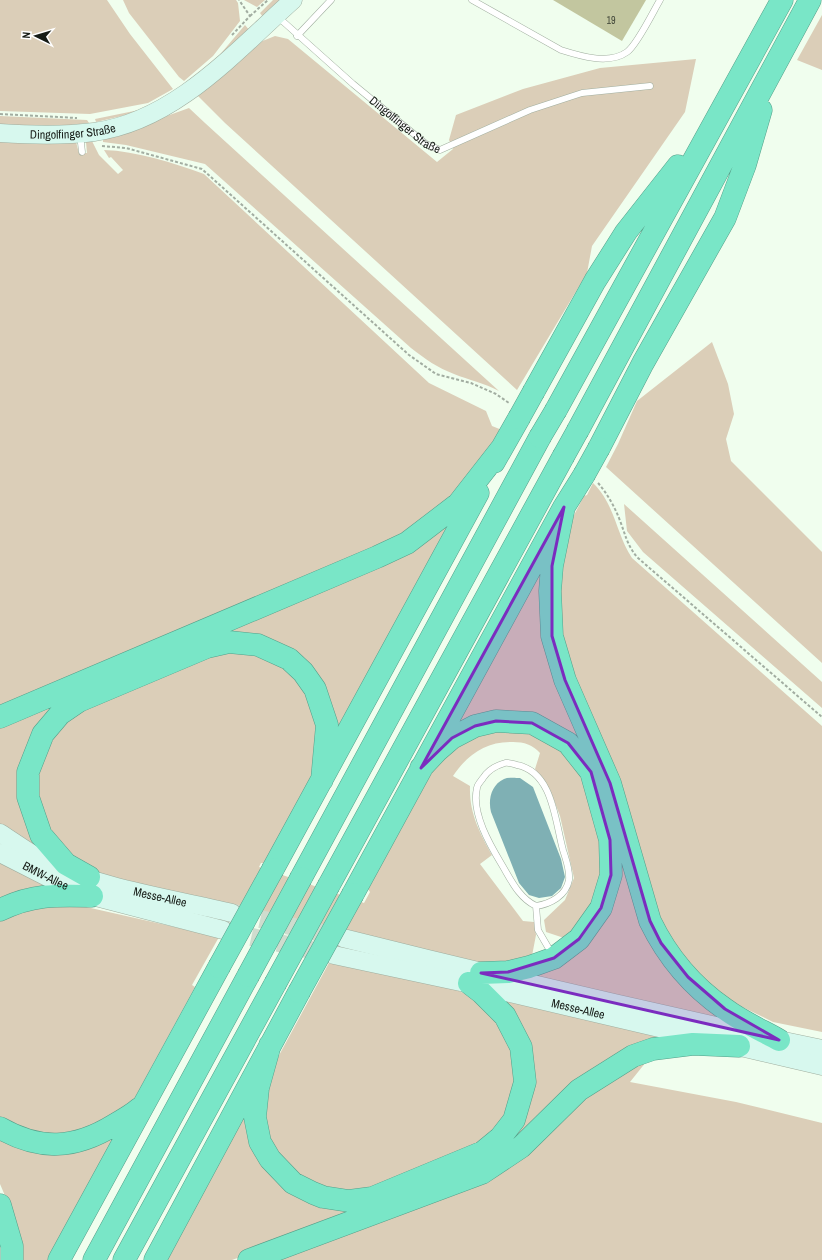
<svg xmlns="http://www.w3.org/2000/svg" width="822" height="1260" viewBox="0 0 822 1260" font-family="'Archivo Narrow',sans-serif">
<rect width="100%" height="100%" fill="#f0feee"/>
<path fill="#dbceb8" d="M0,0H107L130,34L173,89L148,103L90,114L0,111Z
M123,0H236L238,3L240,21L213,56L184,81L179,77L129,13Z
M244,0H265L257,7Z
M273,0H282L263,17L260,13Z
M822,15V70L797,60Z
M245,25L250,31L217,58Z
M275,36L288,39L437,162L453,149L449,140L456,115L523,89L600,68L696,59L685,112L592,246L587,273L517,390L225,123L196,94L255,44Z
M189,108L205,123L499,391C484,383 469,380 454,374C438,368 425,359 411,348L205,164L126,145L103,142V139Z
M139,110V112L96,122L95,119Z
M0,116L87,120L89,123L60,126L0,125Z
M0,140L76,142L79,153H87L86,142L92,141L99,155L118,174L123,170L111,157L109,158L104,150C137,151 173,163 204,174L429,383L486,411L492,426L502,430L483,461L424,524L0,714Z
M712,342L728,384L734,414L726,439L731,461L822,552V663L606,467L618,444L637,401Z
M593,483C615,504 616,534 632,558L822,726V1032L773,1022L728,1000L702,980L668,938L564,654L557,596L572,519L584,496L587,495Z
M624,504L822,682V708L643,552L627,531Z
M461,505L331,750V717L258,640L77,696L29,751L49,855L0,829V723Z
M547,550L546,582L638,904L740,1023L518,976L565,957L617,850L560,732H454Z
M230,647L284,662L318,708L316,768L264,863H261L259,867L364,903L370,892L368,889L432,772L449,749L490,729L547,735L591,784L605,883L570,940L546,932L544,920L565,900L574,878L560,816L550,790L535,769L540,753C533,745 524,742 513,742C486,741 467,755 453,776L470,786C469,813 480,833 492,855L480,864L523,921L534,922L536,935L531,961L484,963L465,960L113,879L79,865L40,823L34,770L64,717Z
M0,861L53,887L0,903Z
M73,904L219,937L192,985L195,987L133,1101L102,1127L48,1139L0,1120V917L7,912Z
M330,961L452,988L477,999L510,1034L519,1091L494,1138L381,1189L345,1194L295,1177L265,1131L270,1072Z
M498,995L680,1037L666,1042L474,1171L232,1260H162L248,1103L250,1124L318,1202L459,1170L525,1109Z
M650,1057L630,1082L736,1102L822,1123V1260H268L471,1185L582,1095Z
M113,1134L118,1138L51,1260H21L6,1198L0,1184V1135Z"/>
<path fill="#7fb0b4" d="M520,778L533,787L561,859L565,877L561,888L552,896L539,898L529,895L519,883L491,812C488,800 491,785 504,779C509,777 516,778 520,778Z"/>
<path fill="#c2c69f" d="M553,0H646L622,41Z"/>
<g fill="none" stroke-linecap="round" stroke-linejoin="round">
<path stroke="#cfdcce" stroke-width="18" stroke-dasharray="18 9" stroke-linecap="butt" d="M234,913L342,938
M225,931L333,955"/>
<g stroke="#a0ae9f" stroke-width="7">
<g id="lane">
<path d="M472,0L561,50C580,56 609,65 627,52C637,45 653,12 660,0"/>
<path id="s1" d="M278,17L353,84L426,144L440,150L530,110L582,93L650,86"/>
<path d="M297,36L331,0"/>
<path d="M80,134L82,152"/>
<path d="M536,906C550,904 566,896 569,880C570,869 566,860 563,850C555,821 553,772 517,765C513,764 508,762 505,763C495,766 488,770 483,778C481,781 477,785 477,788C471,813 490,845 502,865C511,880 519,898 536,906L538,930L552,954"/>
</g>
</g>
<g stroke="#a0ae9f" stroke-width="19">
<g id="secondary">
<path id="s2" d="M0,133C31,135 63,136 94,132C175,121 235,52 293,0"/>
<path id="s3" d="M0,833C14,842 29,853 44,861C102,889 170,898 232,913"/>
<path id="s4" d="M0,853L59,883L92,896L223,930"/>
<path d="M343,938C502,978 662,1015 822,1049"/>
<path id="s5" d="M334,955L484,987L822,1066"/>
</g>
</g>
<g stroke="#569f89" stroke-width="23">
<path id="highway" d="M534,391L595,281L626,232L678,166
M556,410L782,0
M578,430L810,0
M599,448L643,363L725,218L745,165L761,110
M494,462L519,418
M564,507L552,566L550,591L552,636L565,680L610,783L650,921C667,956 693,987 725,1009C741,1021 761,1030 779,1040
M0,717L377,557L407,543L458,504L501,449
M421,768L437,751L452,738L475,726L496,721L532,723L568,743L591,772L610,840L611,875L601,908L579,939L554,958L529,967L508,972L481,973
M273,869L478,493
M89,877L66,864L41,835L28,797V772L43,734L60,714L79,701L207,647L229,642L258,645L289,659L303,672L315,689L327,725L322,780
M301,878L540,437
M329,885L563,457
M353,894L564,507L584,475
M0,910C32,894 57,895 92,896
M270,1045L258,1088L255,1117L260,1142L270,1159L293,1183L313,1193L323,1197L349,1201L372,1198L483,1152L500,1138L514,1120L525,1082L521,1047L505,1016L482,993L469,983
M0,1128C40,1151 75,1149 114,1125C123,1120 132,1115 140,1108
M0,1205L12,1246V1260
M59,1260L219,967
M94,1260L248,976
M124,1260L275,984
M155,1260L299,992
M249,1260L482,1173L521,1147L579,1090L633,1056L653,1049L693,1044L739,1046"/>
</g>
<path stroke="#a2ada1" stroke-width="2" stroke-dasharray="3 2" stroke-linecap="butt" d="M250,16L268,0
M232,35L250,16L239,0
M0,114L77,118
M102,146L126,148L202,169L409,355L436,374L471,383L496,394L509,403
M598,483C607,493 614,506 619,518C625,533 627,546 638,558L822,717"/>
<use href="#lane" stroke="#fff" stroke-width="6"/>
<use href="#secondary" stroke="#d7f8ee" stroke-width="18"/>
<use href="#highway" stroke="#79e6c7" stroke-width="22"/>
<g stroke="#569f89" stroke-width="23" stroke-linecap="butt">
<path id="highway-bridge" d="M519,418L534,391
M540,437L556,410
M563,457L578,430
M584,475L599,448
M219,967L273,869
M248,976L301,878
M275,984L329,885
M299,992L353,894"/>
</g>
<use href="#highway-bridge" stroke="#79e6c7" stroke-width="22"/>
</g>
<path fill="#7b2cbf" fill-opacity="0.2" stroke="#7b2cbf" stroke-width="3" stroke-linejoin="round" d="M564,507L552,566V636L565,680L610,783L650,921L661,943L688,977L725,1009L779,1040L481,973L508,972L554,958L579,939L601,908L611,875L610,840L591,772L568,743L532,723L496,721L475,726L452,738L421,768Z"/>
<g text-anchor="middle" dominant-baseline="central" stroke-width="4" stroke-linejoin="round" paint-order="stroke">
<g font-size="10" fill="#414638">
<text x="611" y="20">19</text>
</g>
<g font-size="12" fill="#161b16" stroke="#fff">
<text stroke="none"><textPath href="#s1" startOffset="167">Dingolfinger Straße</textPath></text>
<text stroke="none"><textPath href="#s2" startOffset="73">Dingolfinger Straße</textPath></text>
<text stroke="none"><textPath href="#s4" startOffset="51">BMW-Allee</textPath></text>
<text stroke="none"><textPath href="#s3" startOffset="174">Messe-Allee</textPath></text>
<text stroke="none"><textPath href="#s5" startOffset="250">Messe-Allee</textPath></text>
</g>
</g>
<g transform="translate(36 36) rotate(275)" stroke="#ffffff" stroke-width="3" paint-order="stroke">
<path d="M0-3L7 15L0 10L-7 15Z" fill="#161b16"/>
<text y="-6" font-size="11" font-weight="bold" text-anchor="middle" fill="#161b16">N</text>
</g>
</svg>
